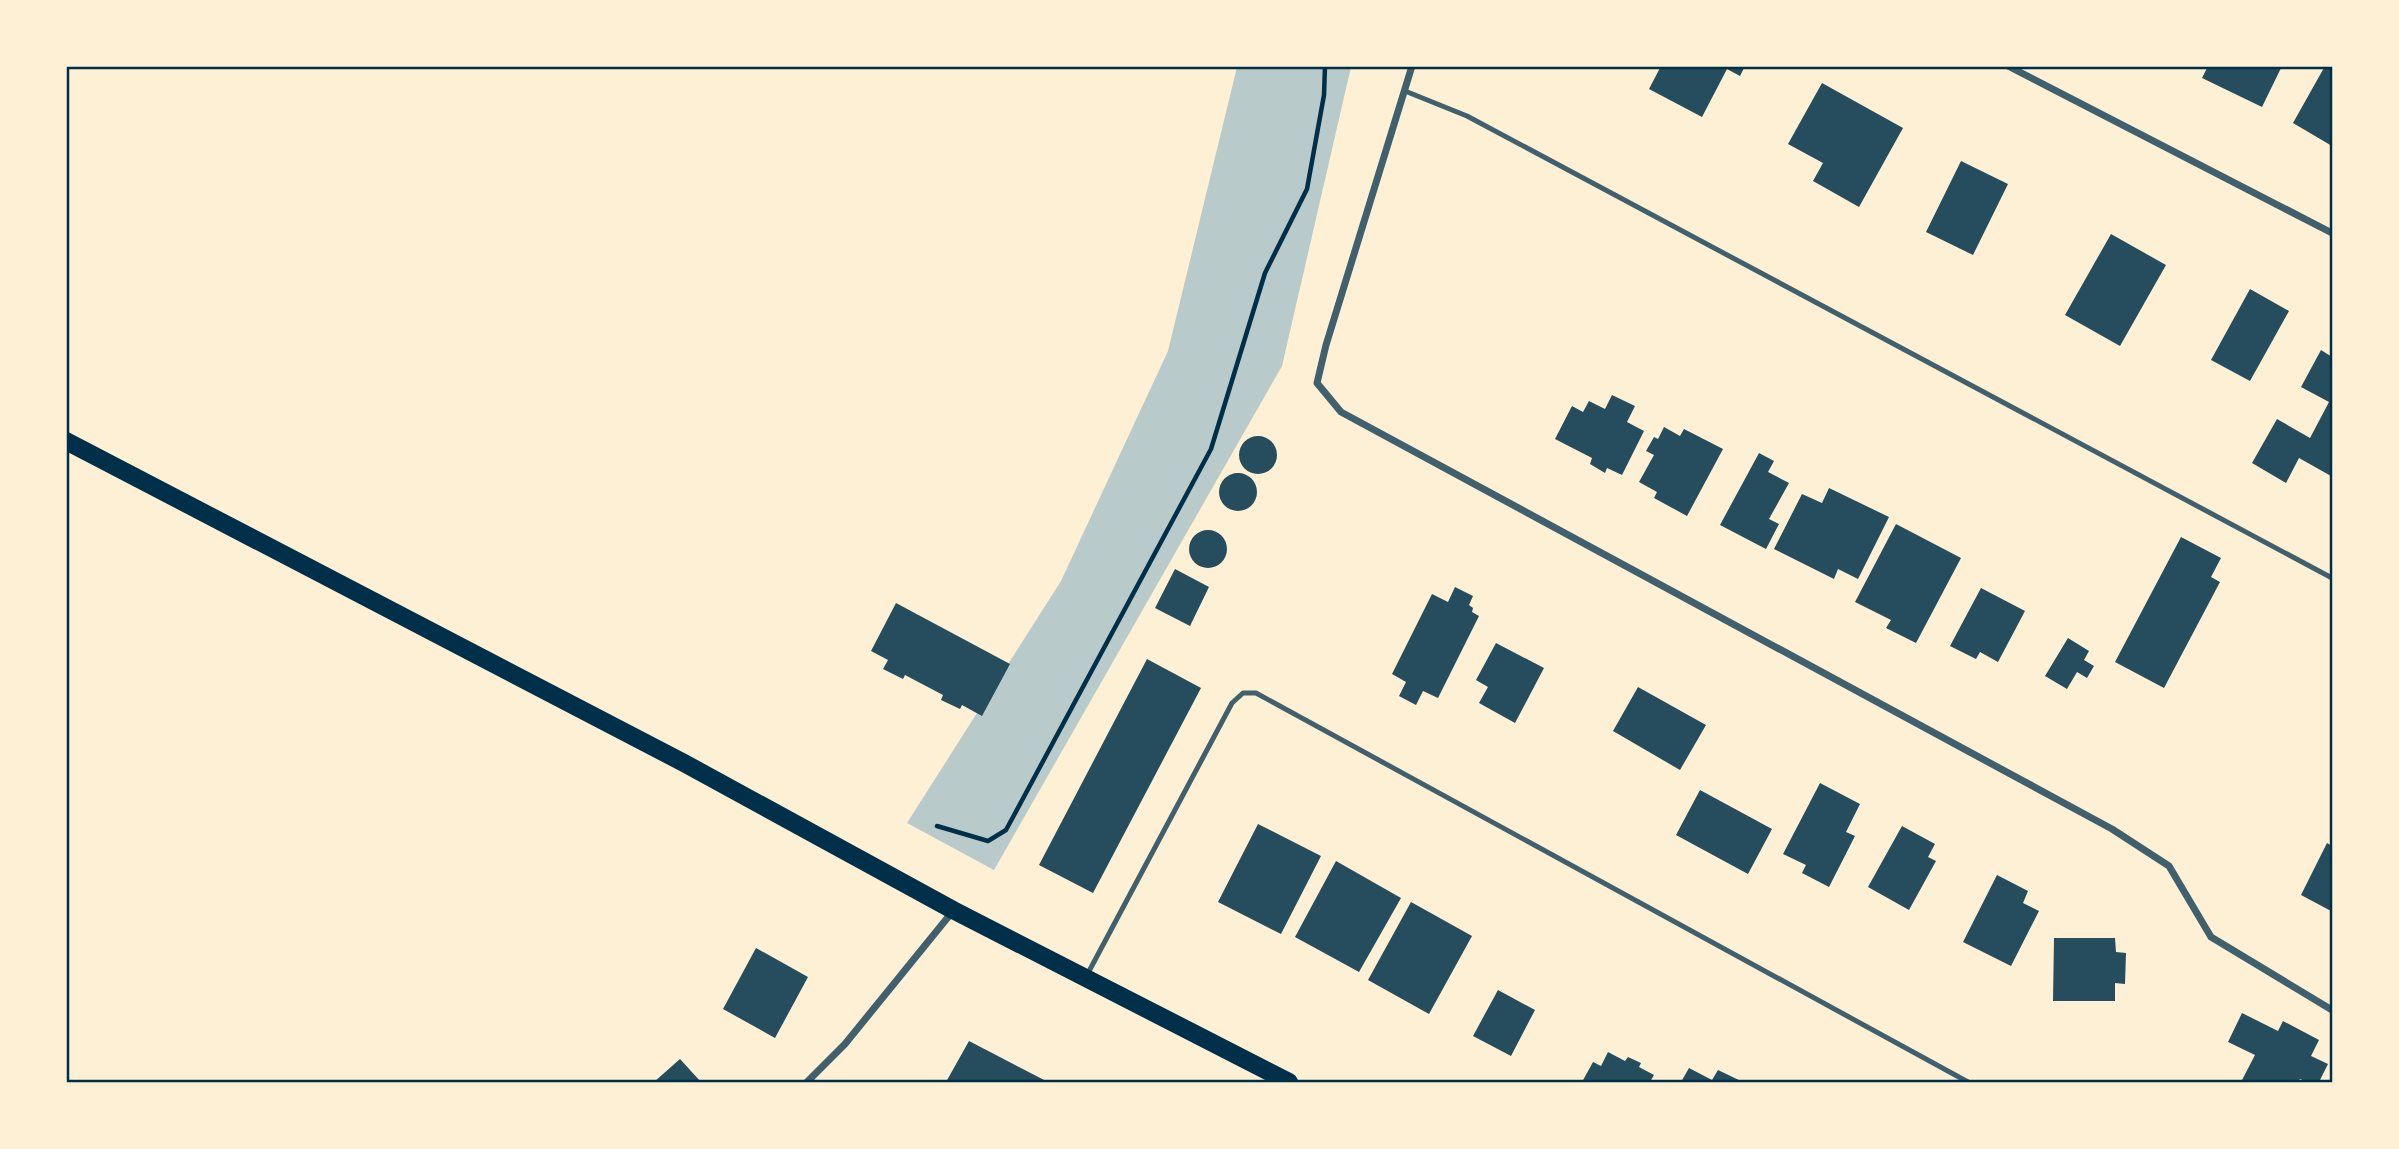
<svg xmlns="http://www.w3.org/2000/svg" width="2399" height="1149" viewBox="0 0 2399 1149" font-family="Rubik,sans-serif">
<rect width="100%" height="100%" fill="#fdf0d5"/>
<path fill="#b9caca" d="M1237,67H1351L1282,366L994,870L907,823L1061,581L1168,351Z"/>
<path fill="#264d5e" d="M1661,66H1745L1740,76L1727,69L1702,117L1649,89Z
M2208,66H2282L2262,107L2202,78Z
M2325,66H2332V146L2293,123Z
M1822,83L1903,128L1859,207L1813,181L1823,163L1788,144Z
M1961,161L2008,184L1973,255L1926,232Z
M2111,234L2166,265L2120,346L2065,315Z
M2250,289L2289,311L2250,381L2211,360Z
M2321,350L2332,357V472L2331,476L2299,458L2286,483L2252,463L2277,419L2310,438L2329,402L2301,387Z
M1612,395L1635,406L1627,422L1644,431L1622,475L1607,468L1605,473L1590,464L1592,458L1555,439L1572,406L1583,412L1589,401L1605,409Z
M1664,427L1680,436L1684,429L1723,449L1687,516L1654,498L1657,492L1639,482L1654,455L1646,451L1654,437L1658,439Z
M1239 455a19 19 0 1 1 38 0a19 19 0 1 1-38 0Z
M1759,453L1774,461L1768,472L1789,483L1769,519L1779,524L1766,549L1720,525Z
M1219 492a19 19 0 1 1 38 0a19 19 0 1 1-38 0Z
M1829,488L1889,517L1858,579L1838,569L1834,579L1774,549L1802,494L1822,503Z
M1896,524L1961,558L1916,643L1886,628L1891,620L1855,602Z
M1189 549a19 19 0 1 1 38 0a19 19 0 1 1-38 0Z
M2181,537L2221,558L2211,577L2220,582L2164,688L2115,662Z
M1175,569L1209,587L1190,626L1155,608Z
M1455,587L1473,596L1469,605L1473,608L1472,612L1479,616L1438,698L1423,691L1416,705L1399,696L1406,682L1392,674L1432,594L1448,602Z
M1981,588L2025,611L1998,662L1980,652L1976,659L1950,646Z
M896,603L1010,664L982,716L962,705L960,709L941,700L943,695L905,675L903,679L883,669L888,660L871,651Z
M2068,638L2089,651L2084,660L2094,666L2087,678L2077,672L2067,689L2045,676Z
M1496,643L1544,668L1515,723L1479,703L1488,687L1476,680Z
M1147,659L1201,688L1093,893L1039,865Z
M1638,687L1706,725L1680,770L1613,731Z
M1820,783L1860,804L1846,832L1855,836L1829,887L1802,873L1806,865L1783,854Z
M1700,790L1772,829L1748,874L1676,835Z
M1258,824L1321,856L1281,934L1218,902Z
M1902,826L1935,844L1928,857L1936,861L1909,910L1868,887Z
M2327,843L2332,846L2331,911L2301,895Z
M1336,861L1401,898L1359,972L1295,937Z
M1997,875L2028,891L2023,903L2039,911L2011,966L1963,942Z
M1411,902L1472,936L1429,1014L1368,980Z
M2054,938H2115L2116,952L2126,953L2125,984L2115,983V1001H2053Z
M756,948L808,977L775,1038L723,1009Z
M1498,990L1535,1010L1511,1056L1473,1036Z
M2242,1013L2278,1031L2283,1021L2319,1040L2311,1056L2328,1064L2319,1082H2307L2300,1079L2298,1082H2241L2255,1055L2228,1042Z
M969,1041L1048,1082H946Z
M1608,1052L1625,1061L1628,1057L1641,1063L1639,1067L1654,1075L1650,1082H1582L1593,1062L1601,1066Z
M680,1059L701,1082H654Z
M1689,1068L1712,1080L1718,1070L1743,1082H1681Z"/>
<g fill="none" stroke-linecap="round" stroke-linejoin="round">
<path stroke="#003049" stroke-width="4.5" d="M937,826L988,841L1006,830L1211,449L1265,273L1307,189L1324,95L1325,66"/>
<path stroke="#3f606c" stroke-width="5" d="M1405,91L1467,116L2332,578
M1087,975L1232,703L1243,693H1256L1968,1082"/>
<path stroke="#3f606c" stroke-width="7" d="M1412,66L1326,345L1317,383L1341,412L2112,829L2169,866L2211,937L2332,1010
M2008,66L2332,233
M807,1082L845,1044L953,911"/>
<path stroke="#003049" stroke-width="18" d="M66,441L684,763L953,910L1289,1082"/>
</g>
<rect width="2399" height="1149" fill="none" stroke="#fdf0d5" stroke-width="136"/>
<rect x="68" y="68" width="2263" height="1013" fill="none" stroke="#003049" stroke-width="2.5"/>
</svg>
